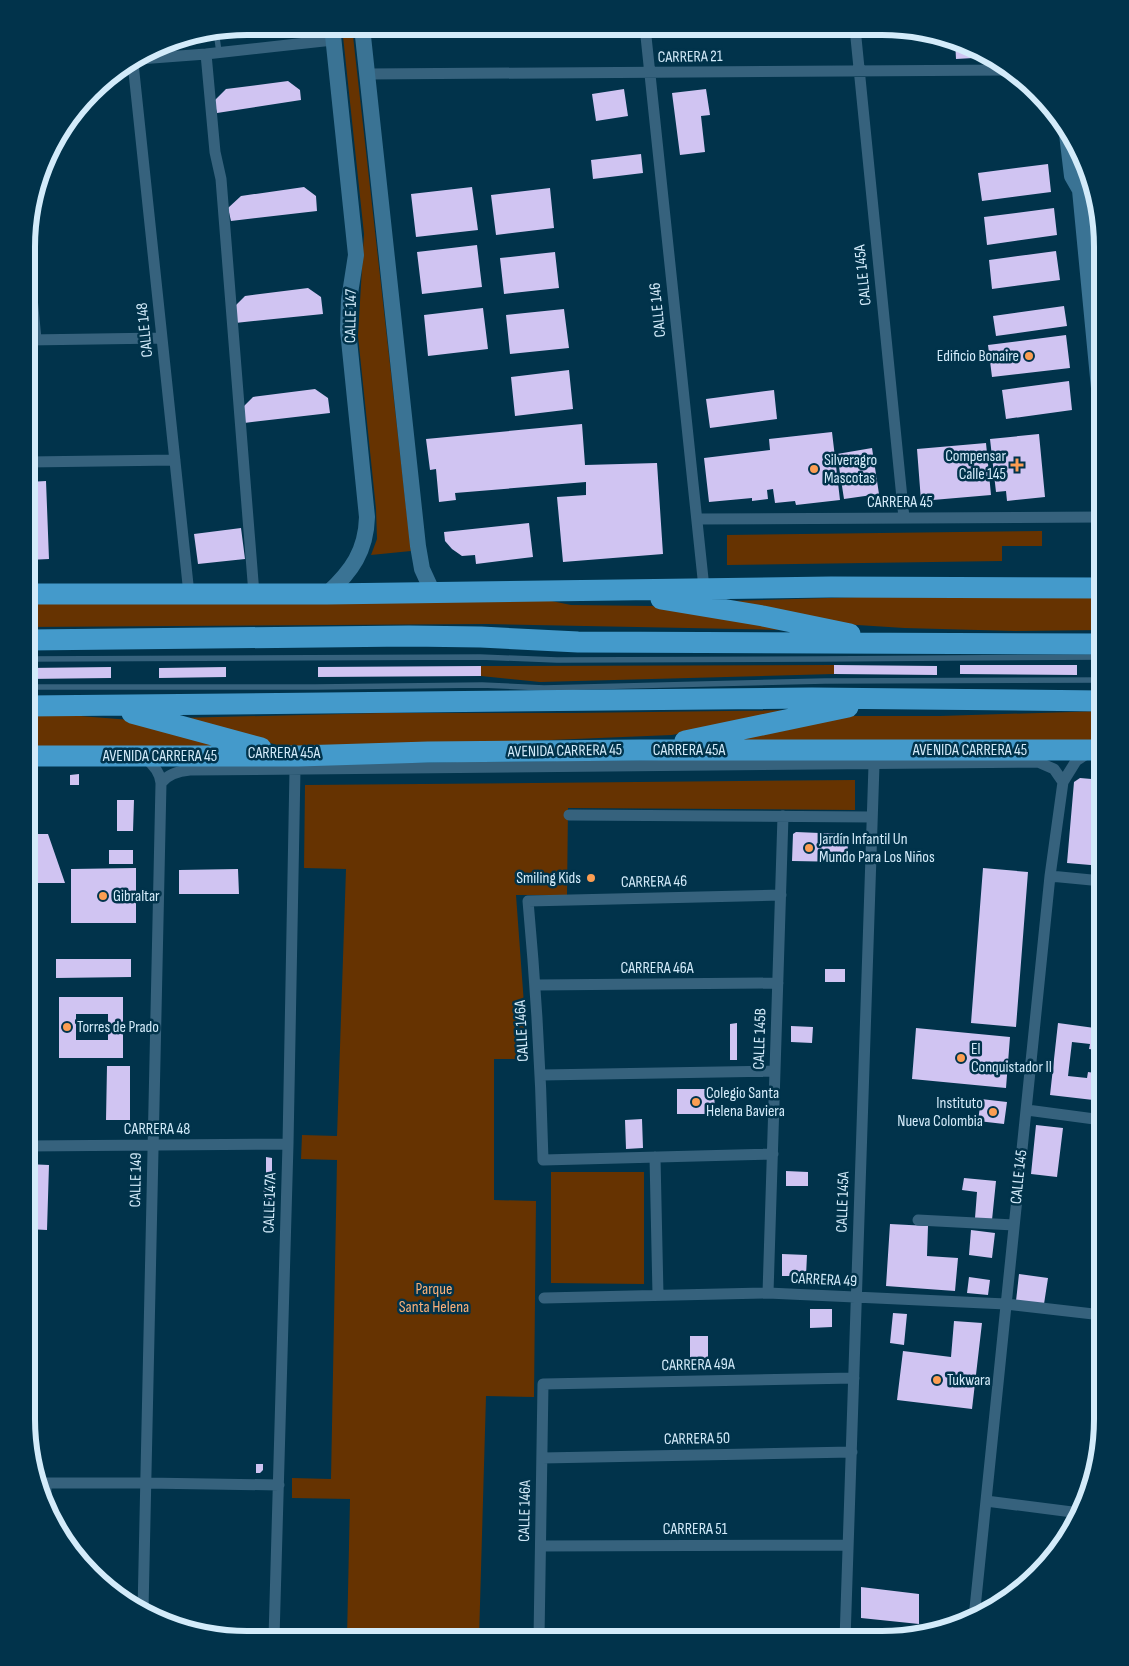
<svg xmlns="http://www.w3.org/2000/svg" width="1129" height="1666" viewBox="0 0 1129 1666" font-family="'Sofia Sans Condensed',sans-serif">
<rect width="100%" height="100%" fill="#01334b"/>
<path fill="#663301" d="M342,27H352L411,551L371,555L377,539L376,509L358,336L364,234Z
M1042,531V546H1002V561L727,565V535Z
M926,595L1103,596V630L1015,631L904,628L826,623L730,601Z
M537,598L571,605L652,606L716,613L783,630L487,624L28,627V601Z
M834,665V674L540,682L481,676V666Z
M795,710L672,735L450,744L289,748L177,718L383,713H574Z
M1103,711V742H712L843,716H940Z
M27,715H67L131,720L237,748H27Z
M855,780V810L568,808L567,895H516L528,1059H494V1200L536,1201L534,1397L486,1396L479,1639L347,1638L350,1499L292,1498V1478L331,1479L337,1160L301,1159L302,1135L337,1136L346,869L304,868L305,785Z
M551,1172H644V1284L551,1283Z"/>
<path fill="#d0c4f2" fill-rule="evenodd" d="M955,40L967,43L991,57L956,59Z
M288,81L300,90L301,100L217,113L214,101L226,89Z
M624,89L628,116L596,121L592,94Z
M706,89L710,115L701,116L705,152L680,155L672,93Z
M641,154L643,173L593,179L591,160Z
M1048,164L1051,192L982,201L978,173Z
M304,187L316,196L317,211L231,221L228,208L241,196Z
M472,187L478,230L416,237L411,194Z
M550,188L554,228L496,235L491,195Z
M1054,208L1057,235L987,245L984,217Z
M477,245L482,287L422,294L417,252Z
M1056,251L1060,280L992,289L989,260Z
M555,252L559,288L504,294L500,258Z
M308,288L321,297L323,314L235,323L232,309L245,296Z
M1064,306L1067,326L996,336L993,316Z
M483,308L488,349L428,356L424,315Z
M564,309L569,348L510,354L506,315Z
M1066,335L1070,368L992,377L988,345Z
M569,370L573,409L515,416L511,377Z
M1069,381L1072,410L1006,419L1002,390Z
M315,389L328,398L330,413L244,423L241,409L253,397Z
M774,390L777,419L710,428L706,399Z
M582,424L585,465L657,463L663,554L563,562L557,497L586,495V482L455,493L456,500L439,502L436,469L430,470L426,439Z
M832,432L840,500L796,505L795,501L775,503L773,489L767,490L768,499L752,501V498L709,502L704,458L770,450L769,439Z
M1039,434L1045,497L1007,501L1006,491L996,492L990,439Z
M986,443L991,495L921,501L917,449Z
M872,448L879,494L844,499L837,454Z
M46,481L49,559L28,560V482Z
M529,523L533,557L476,564L475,555L462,556L452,549L445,541L444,532Z
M241,528L245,559L198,564L194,534Z
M834,665L937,666V675L834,674Z
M960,665H1077V675L960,674Z
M481,666V676L318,677V667Z
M111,667V678L27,679V668Z
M226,667V677L159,678V668Z
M79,774V785H70V775Z
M1080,778L1103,780L1102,866L1067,863L1074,782Z
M117,800H134L133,831H117Z
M796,832L844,834L848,844L847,862L792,861L793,834Z
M27,834H48L65,883H27Z
M109,850H133V864H109Z
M136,868V923H71V869Z
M983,868L1028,872L1016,1027L971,1023Z
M238,869L239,894H179V870Z
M56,959H131V977L56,978Z
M825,969H845V982H825Z
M59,997H123V1058H59ZM76,1014H108V1040H76Z
M737,1023V1060H730V1024Z
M1058,1023L1102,1029V1051L1089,1049L1090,1044L1072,1042L1068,1076L1087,1078L1088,1072L1102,1074V1101L1050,1095Z
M791,1026L813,1027L812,1043L791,1042Z
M916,1028L1010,1037L1006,1088L912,1079Z
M107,1066H130V1120H106Z
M677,1089H714L715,1114H677Z
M981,1099L1007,1102L1004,1124L978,1121Z
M642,1119L643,1148L626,1149L625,1120Z
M1036,1125L1063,1128L1057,1177L1031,1174Z
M266,1157L272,1158V1216H263L264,1177H266Z
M27,1164L49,1165L47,1230L27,1229L28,1200H27Z
M786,1171L808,1172V1186H786Z
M964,1178L996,1181L992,1220L975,1218L977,1192L962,1190Z
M890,1224L928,1226L927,1256L958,1258L955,1291L886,1286Z
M971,1230L995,1233L992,1258L969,1255Z
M782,1254L807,1255L806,1276H782Z
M1019,1274L1048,1278L1044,1304L1016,1301Z
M969,1277L990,1280L988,1295L967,1293Z
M810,1309H832V1327L810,1328Z
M893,1313L907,1314L904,1345L890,1343Z
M954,1321L982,1323L972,1409L897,1400L903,1351L951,1357Z
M690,1336H708V1364H690Z
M256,1464H263V1470L260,1473H256Z
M861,1587L919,1594V1624L861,1618Z"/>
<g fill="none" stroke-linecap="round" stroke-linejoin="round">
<path stroke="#36627d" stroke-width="5.5" d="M216,31L219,52
M27,659L480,657L557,660L820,659L1103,657
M27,687H316L482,685L544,688L825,681L1103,680
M486,1632L539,1634"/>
<path stroke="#36627d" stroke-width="11" d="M645,27L704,588
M855,28L904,518
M206,54L215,152L221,179L254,594
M139,59L206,54L333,40
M133,63L189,594
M367,74L1013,70
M28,256L36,339
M28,340L162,338
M28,462L175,460
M697,519L1103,517
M161,783C168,774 178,771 190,770L1038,762L1054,769L1063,782
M569,815L872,817
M1050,876L1102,881
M536,985L778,983
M541,1075L775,1071
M1027,1110L1102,1120
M27,1146L288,1144
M773,1154L543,1160C541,1073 536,988 528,901L781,895
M655,1157L658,1295
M918,1220L1014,1225
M768,1293L783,816
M544,1298L768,1293L1006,1304L1102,1315
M542,1458L852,1452
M41,1483H146L279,1485
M986,1501L1080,1513
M46,1504V1483
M541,1546L848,1545
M143,1611L161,783C160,772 153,764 144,757
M974,1618L1050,876L1063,782L1076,761L1088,753
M539,1634H760L845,1636
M274,1638L288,1144L295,769
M539,1639L543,1384L854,1378
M845,1640L874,765"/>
<path stroke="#3a7394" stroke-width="16" d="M362,27L418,546L422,569L433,593
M1067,134L1072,176L1080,190
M1083,162L1084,175L1080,190L1103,430
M327,594C352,571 366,551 367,517L348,330L349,300L356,255L332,26"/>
<path stroke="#449acb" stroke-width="21" d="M28,594H327L831,587L1103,588
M661,599L763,616L850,634
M28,640L409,636L481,637L578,642L1103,644
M27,706L812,698L1103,701
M132,713L261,748
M685,741L848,707
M27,756H298L428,752L640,750H1103"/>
</g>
<g fill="#fc9e52" stroke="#01334b" stroke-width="2">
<circle cx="1029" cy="356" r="5"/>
<path d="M1014.5 457.5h5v5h5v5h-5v5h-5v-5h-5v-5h5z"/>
<circle cx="814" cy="469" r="5"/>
<circle cx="809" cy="848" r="5"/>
<circle cx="591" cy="878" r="5"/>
<circle cx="103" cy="896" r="5"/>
<circle cx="67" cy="1027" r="5"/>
<circle cx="961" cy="1058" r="5"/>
<circle cx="696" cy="1102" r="5"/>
<circle cx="993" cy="1112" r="5"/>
<circle cx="937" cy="1380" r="5"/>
</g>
<g text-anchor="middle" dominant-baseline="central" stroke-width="5" stroke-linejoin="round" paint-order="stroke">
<g font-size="16" fill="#d3ebfa" stroke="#01334b">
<text transform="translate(690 57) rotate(-1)">CARRERA 21</text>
<text transform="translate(863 275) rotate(-96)">CALLE 145A</text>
<text transform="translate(658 310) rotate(-96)">CALLE 146</text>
<text transform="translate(351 316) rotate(-89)">CALLE 147</text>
<text transform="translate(145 330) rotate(-96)">CALLE 148</text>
<text x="900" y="502">CARRERA 45</text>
<text x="689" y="750">CARRERA 45A</text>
<text x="970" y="750">AVENIDA CARRERA 45</text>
<text transform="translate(565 751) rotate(-1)">AVENIDA CARRERA 45</text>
<text x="284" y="753">CARRERA 45A</text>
<text x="160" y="756">AVENIDA CARRERA 45</text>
<text transform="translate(654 882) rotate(-1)">CARRERA 46</text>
<text x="657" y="968">CARRERA 46A</text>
<text transform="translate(522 1031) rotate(-93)">CALLE 146A</text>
<text transform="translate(760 1039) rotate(-88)">CALLE 145B</text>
<text x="157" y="1129">CARRERA 48</text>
<text transform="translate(1019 1177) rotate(-84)">CALLE 145</text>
<text transform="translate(136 1180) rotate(-89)">CALLE 149</text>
<text transform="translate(843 1202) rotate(-88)">CALLE 145A</text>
<text transform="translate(270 1203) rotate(-88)">CALLE 147A</text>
<text transform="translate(824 1280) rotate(3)">CARRERA 49</text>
<text transform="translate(698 1365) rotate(-1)">CARRERA 49A</text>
<text transform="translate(697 1439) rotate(-1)">CARRERA 50</text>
<text transform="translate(525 1511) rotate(-89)">CALLE 146A</text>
<text x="695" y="1529">CARRERA 51</text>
</g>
<g font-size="16" fill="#d3ebfa" stroke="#01334b" text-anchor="start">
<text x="1019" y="356" text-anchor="end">Edificio Bonaire</text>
<text x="1006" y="456" text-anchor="end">Compensar<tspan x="1006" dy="18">Calle 145</tspan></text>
<text x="824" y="460">Silveragro<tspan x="824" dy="18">Mascotas</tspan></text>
<text x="819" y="839">Jardín Infantil Un<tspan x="819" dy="18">Mundo Para Los Niños</tspan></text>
<text x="581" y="878" text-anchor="end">Smiling Kids</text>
<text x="113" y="896">Gibraltar</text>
<text x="77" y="1027">Torres de Prado</text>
<text x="971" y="1049">El<tspan x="971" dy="18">Conquistador II</tspan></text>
<text x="706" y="1093">Colegio Santa<tspan x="706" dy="18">Helena Baviera</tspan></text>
<text x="983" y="1103" text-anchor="end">Instituto<tspan x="983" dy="18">Nueva Colombia</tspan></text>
<text x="947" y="1380">Tukwara</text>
</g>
<g font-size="16" fill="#fab079" stroke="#01334b">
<text x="434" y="1289">Parque<tspan x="434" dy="18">Santa Helena</tspan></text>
</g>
</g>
<path d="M0 0H1129V1666H0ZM247 35H882A212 212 0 0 1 1094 247V1419A212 212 0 0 1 882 1631H247A212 212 0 0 1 35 1419V247A212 212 0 0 1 247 35Z" fill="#01334b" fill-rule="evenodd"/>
<path fill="none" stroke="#d3ebfa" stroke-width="6" d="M247 35H882A212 212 0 0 1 1094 247V1419A212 212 0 0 1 882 1631H247A212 212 0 0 1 35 1419V247A212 212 0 0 1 247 35Z"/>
</svg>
